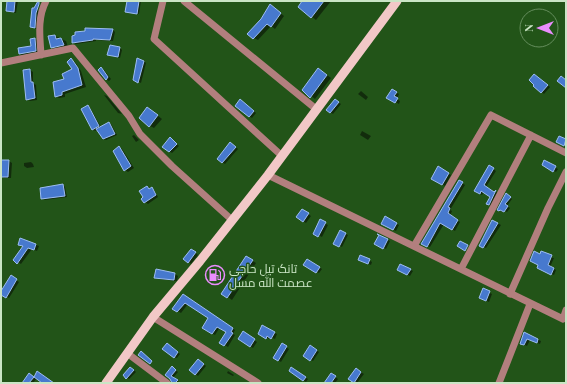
<svg xmlns="http://www.w3.org/2000/svg" width="567" height="384" viewBox="0 0 567 384" font-family="'Playfair Display',Cairo,serif">
<rect width="100%" height="100%" fill="#225418"/>
<path fill="#0007" d="M8,1H18L16,13L7,10Z
M128,1H141L139,14L126,11Z
M304,1H331L316,20L299,7Z
M274,8L284,16L275,29L271,26L258,40L254,38Z
M33,9L40,11L37,29L31,27Z
M527,26V31L524,30Z
M113,30L115,32L113,41L96,40V41L76,44L73,42Z
M55,36L66,41L68,47L56,50L51,47L49,37Z
M35,39L37,40L38,52L22,55L20,54L32,47Z
M120,48L122,50L120,58L109,54Z
M71,60L75,62L81,71L86,87L65,94V97L59,98L55,96L65,80L74,70Z
M144,61L146,63L141,83L137,81Z
M102,69L104,70L111,79L109,81L106,79Z
M319,69L331,78L315,99L303,90Z
M30,70L33,72V83L36,85L37,100L30,101L27,99Z
M537,77L550,87L544,94L542,92Z
M392,90L399,94L397,99L400,101L399,104L388,98Z
M361,91L368,97L366,100L358,94Z
M104,95L107,96L122,114L118,113Z
M242,101L256,113L252,118L249,116Z
M338,102L341,104L333,114L327,110Z
M88,106L90,108L101,127L109,123L111,124L117,135L106,140L103,139L98,130L96,131L93,130Z
M152,111L162,119L154,128L150,126Z
M362,131L371,136L368,140L360,135Z
M134,135L139,140L136,142L132,136Z
M170,138L179,146L172,153L169,151Z
M233,145L238,149L225,164L218,159Z
M119,147L122,149L134,168L128,172L125,170Z
M9,161L12,163L11,178H4L1,176Z
M31,162L33,164L34,167L27,168L24,166V163Z
M545,162L558,169L556,172L543,165Z
M489,166L496,171L486,187L494,193L496,192L498,193L491,206L487,203L491,196L484,192L482,195L475,191Z
M439,168L451,175L445,186L432,178Z
M459,181L465,185L450,210L452,211L450,216L460,222L455,231L444,224L430,247L423,244Z
M63,185L65,187L67,197L45,200L42,198Z
M147,187L154,190L158,197L148,204L145,202Z
M509,196L512,199L507,206L510,208L507,212L503,210L502,212L499,210Z
M302,210L311,216L306,223L297,217Z
M385,218L399,225L396,231L382,224Z
M320,221L328,225L322,237L314,233Z
M493,221L501,225L486,248L480,245Z
M340,231L348,235L342,247L334,243Z
M380,236L390,241L386,249L376,243Z
M21,240L39,246L37,251L32,249L21,264L14,260L24,247L19,244Z
M194,251L198,255L191,264L189,262Z
M540,255L554,258L550,267L556,270L554,275L538,268Z
M246,257L256,263L232,300L223,293Z
M307,260L322,269L319,273L304,265Z
M369,260L372,262L371,265L362,261Z
M401,265L413,271L410,276L399,270Z
M157,271L175,274L178,276L177,281L158,279L156,278Z
M11,277L19,282L9,298L1,293Z
M484,290L492,294L489,302L483,299Z
M183,295L235,330L233,334L235,335L228,347L220,342L227,332L220,327L215,335L203,328L209,318L188,304L181,313L173,308Z
M263,327L277,334L275,339L270,337L269,339L259,334Z
M243,333L257,342L253,348L239,339Z
M525,334L541,341L540,344L530,340L527,346L521,343Z
M282,345L289,349L281,362L274,358Z
M170,346L180,354L177,358L174,357Z
M311,346L319,352L313,361L304,356Z
M201,362L206,366L198,376L191,370Z
M133,369L136,372L129,379L124,375Z
M174,369L178,372L173,378L179,382L178,383H173V381L166,375Z
M356,369L364,374L357,383L350,379Z
M290,370H294L308,379L306,382Z
M228,371L234,375L233,376L227,373Z
M38,372L53,383H43L37,378L33,383H26L32,376L34,378Z
M331,374L338,379L335,383H325Z"/>
<path fill="#4779ce" stroke="#9dbdf3" d="M7,1H15L14,12L6,11Z
M38,1H39V4L36,13L35,28L30,27L32,8H34Z
M127,1H139L137,14L125,12Z
M302,1H324L311,18L298,7Z
M270,4L281,13L271,27L267,24L253,39L247,34L261,19Z
M85,28L113,29L110,40L93,39V40L72,43V36L75,35V32L85,31Z
M55,35L56,39L61,38L64,45L51,48L48,36Z
M35,38L36,51L19,54L18,48L31,46L30,39Z
M110,45L120,47L118,57L107,55Z
M71,58L78,68L82,85L62,92V95L55,97L53,82L64,79L62,74L72,69L67,62Z
M137,58L144,61L138,83L133,80Z
M101,67L108,77L106,80L98,70Z
M318,68L327,75L310,98L302,90Z
M30,69L31,82H33L35,98L26,100L23,70Z
M534,74L548,85L541,93L533,86L534,85L529,80Z
M561,76L566,80V88L557,81Z
M392,89L397,92L394,96L398,98L395,103L386,98Z
M240,99L254,111L249,117L235,106Z
M335,99L339,102L330,113L326,110Z
M88,105L99,126L92,130L81,109Z
M147,107L158,115L149,127L139,118Z
M109,122L115,134L103,139L96,129Z
M559,136L566,139L564,146L556,142Z
M170,137L177,144L169,152L162,147Z
M230,142L236,147L222,163L217,159Z
M119,146L131,166L124,171L113,151Z
M1,160H9L8,177H1Z
M544,160L556,166L553,172L542,165Z
M489,165L494,168L484,185L494,192L496,190L489,205L486,204L490,197L481,191L480,194L474,191Z
M438,166L449,173L442,185L431,179Z
M459,180L463,182L448,207L450,208L448,213L458,220L452,230L440,223L427,247L421,244Z
M63,184L65,196L41,199L40,188Z
M147,186L149,189L152,187L156,195L144,203L141,199L143,197L139,191Z
M506,193L511,197L505,204L508,206L504,212L500,210L499,211L497,210Z
M302,209L309,213L303,222L296,217Z
M385,216L397,223L393,230L381,224Z
M320,219L326,222L318,237L313,234Z
M492,220L498,223L483,248L479,246Z
M340,230L346,233L339,247L333,244Z
M377,234L388,239L383,249L374,244L379,235Z
M20,238L36,244L34,250L28,248L17,264L13,260L23,246L18,245Z
M460,241L468,245L465,251L457,246Z
M191,249L196,252L188,263L183,259Z
M534,251L540,254L541,251L552,255L548,265L554,268L551,275L537,268L538,265L530,261Z
M360,255L370,259L368,264L358,260Z
M246,256L253,260L227,298L221,294Z
M307,259L320,267L316,273L303,265Z
M400,264L411,269L407,275L397,270Z
M156,269L175,273L174,280L154,278Z
M11,275L17,279L6,298L1,295V291Z
M483,288L490,291L486,301L479,298Z
M183,294L233,328L231,332L233,333L224,346L219,343L226,332L217,327L212,334L202,328L208,318L185,303L177,312L172,309Z
M262,325L275,332L271,339L267,336L266,339L258,334Z
M243,331L255,339L250,347L238,339Z
M524,332L538,339L537,343L527,339L524,345L520,344Z
M167,343L178,352L174,358L162,349Z
M282,343L287,346L278,361L273,358Z
M310,345L317,350L310,361L303,356Z
M141,351L152,361L150,364L138,355Z
M198,359L204,364L195,375L189,370Z
M172,366L176,370L171,376L178,380L175,383H172L170,379L165,375Z
M130,367L134,370L126,379L123,375Z
M291,367L306,377L303,381L289,371Z
M356,368L361,372L354,383L348,379Z
M37,371L54,383H42L34,377Z
M29,373L34,377L29,383H22Z
M331,373L336,376L331,383H324Z"/>
<g fill="none" stroke-linecap="round" stroke-linejoin="round">
<path stroke="#b27f7e" stroke-width="7" d="M163,1L154,39L282,156
M184,1L316,109
M41,55C40,37 37,18 46,1
M1,63L73,48L129,116L140,134L172,166L232,220
M268,175L563,319L566,310
M414,246L491,115L566,153
M461,269L531,135
M510,294L548,208L566,172
M153,317L258,383
M127,353L167,383
M499,383L530,304"/>
<path stroke="#f2c8c7" stroke-width="9" d="M106,383L153,317L200,261L268,175L397,1"/>
</g>
<defs>
<g id="fuel-ring" transform="scale(1)"><circle r="9.5" fill="#225418" stroke="#ea8dfd" stroke-width="1.5"/><path d="M-5.5-6h7V0h2V4h1.3V-2.5L3-4.5l.8-.8L6-3V5H2.5V1h-1V6h-7ZM-4.2-4.7v3.2H.2V-4.7Z" fill="#ea8dfd"/></g>
</defs>
<g fill-rule="evenodd">
<use href="#fuel-ring" x="215" y="275"/>
</g>
<g text-anchor="middle" dominant-baseline="central" stroke-width="3" stroke-linejoin="round" paint-order="stroke">
<g font-size="12" fill="#cae5c5" stroke="#225418" text-anchor="start">
<text x="229" y="268">تانک تیل حاجی<tspan x="229" dy="14">عصمت الله مسل</tspan></text>
</g>
</g>
<rect width="567" height="384" fill="none" stroke="#cae5c5" stroke-width="4"/>
<g transform="translate(539 28) rotate(270)"><circle r="19" fill="#225418" stroke="#658e5d"/>
<path d="M0-3L7 15L0 10L-7 15Z" fill="#ea8dfd"/>
<text y="-6" font-size="11" font-weight="bold" text-anchor="middle" fill="#cae5c5">N</text>
</g>
</svg>
